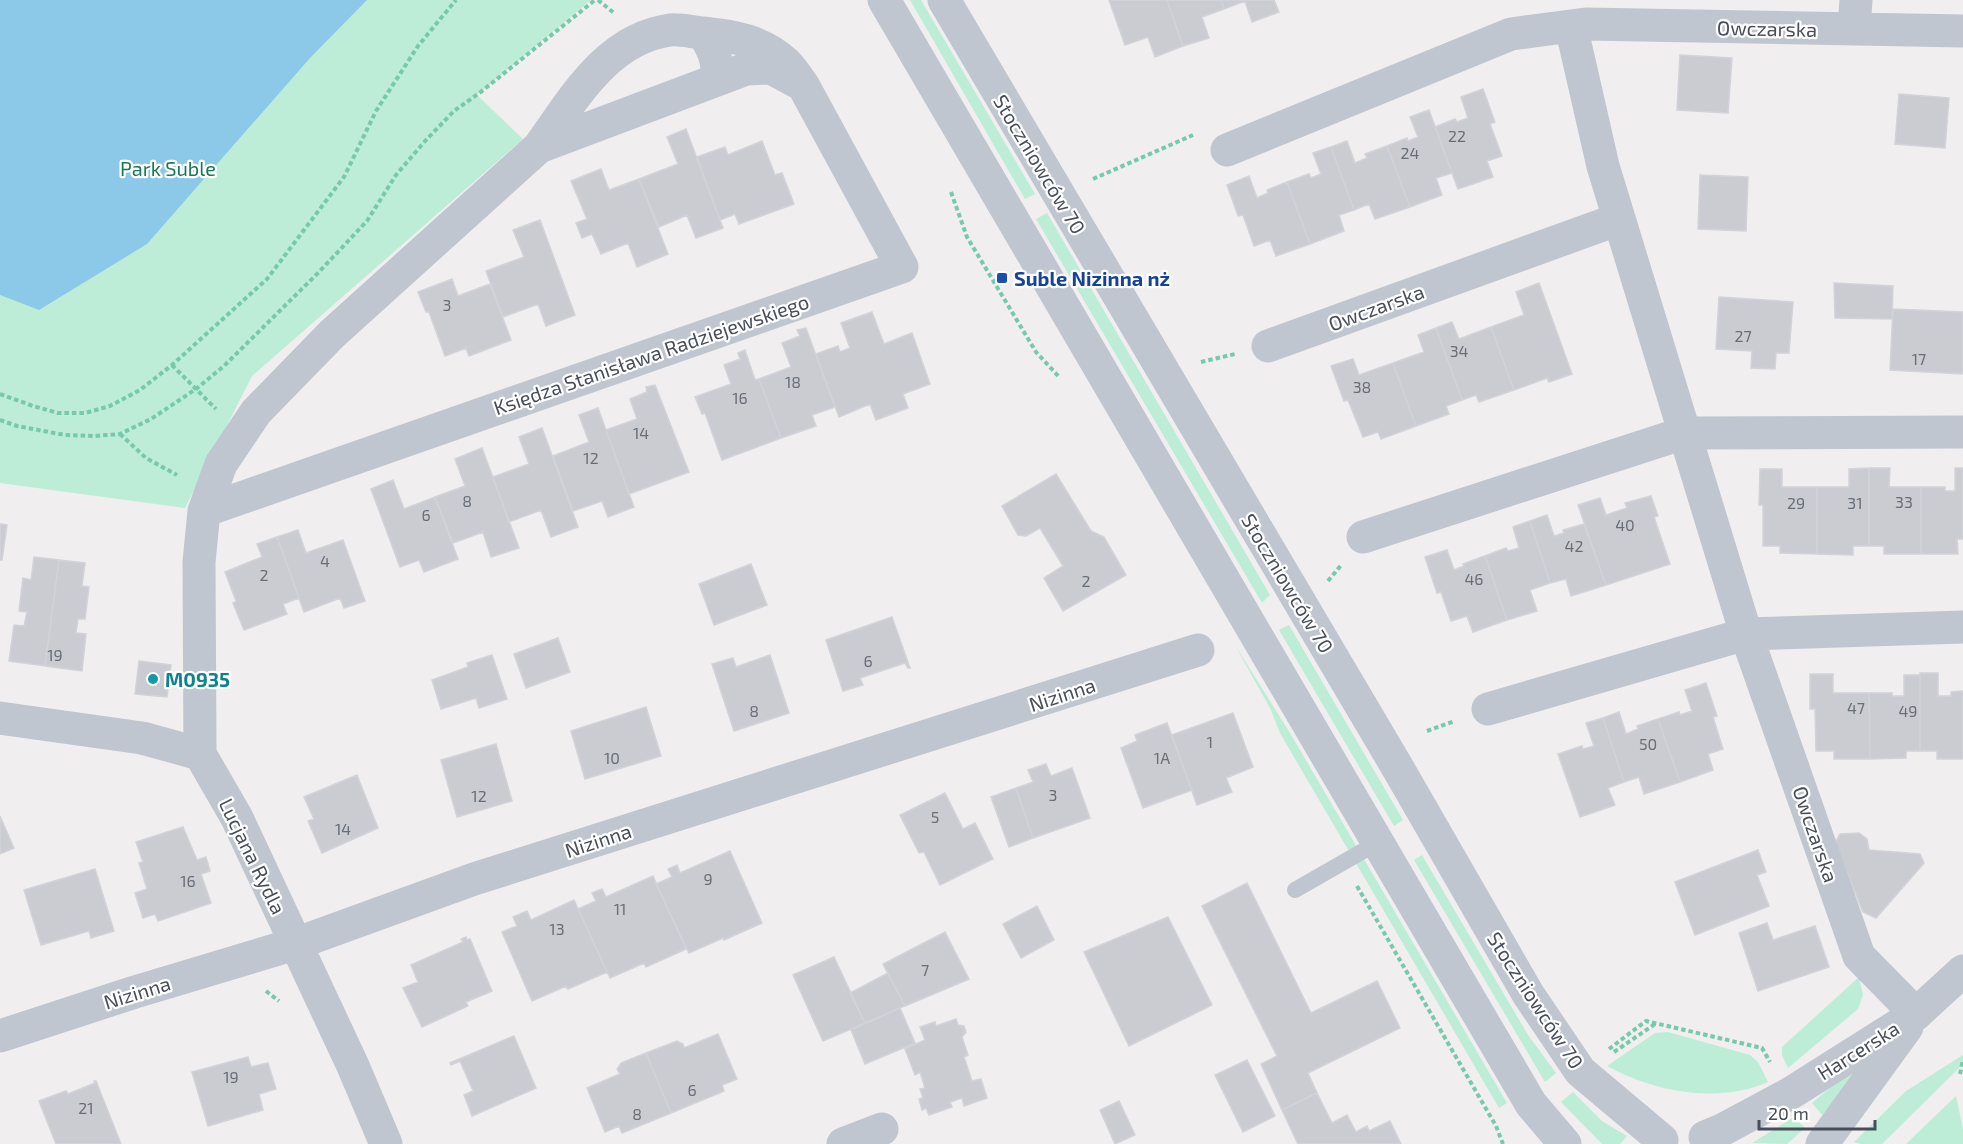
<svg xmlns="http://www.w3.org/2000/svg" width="1963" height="1144" viewBox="0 0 1963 1144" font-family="'Exo 2',sans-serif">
<rect width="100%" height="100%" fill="#f0eeee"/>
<path fill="#bdedd6" d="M0,0H591L477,95L523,139L252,376L185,508L0,483Z
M910,0H921L1035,194L1025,199Z
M1047,213L1270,595L1262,603L1036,219Z
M1289,625L1403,820L1394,826L1279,630Z
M1235,645L1290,733L1507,1103L1499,1108L1280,733L1271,710Z
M1422,855L1528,1035L1556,1073L1545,1082L1414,860Z
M1859,977L1863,995L1858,1009L1788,1068L1782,1055V1047Z
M1668,1032L1750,1055L1758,1062L1768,1082C1717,1104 1655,1092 1607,1066L1655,1033Z
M1890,1037L1893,1040L1822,1115L1812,1103Z
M1963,1055V1064L1882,1144H1861L1854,1142L1906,1091Z
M1573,1092L1602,1121L1627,1136L1620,1144H1602L1561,1102Z
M1956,1096L1963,1129V1144H1906Z
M1794,1117L1805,1128L1787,1144L1752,1143Z"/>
<path fill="#8cc9e8" d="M0,0H367L310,58L147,244L39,310L0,295Z"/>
<path fill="#cbccd2" stroke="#d2d3d9" stroke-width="1.5" d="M1109,0H1167L1183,46L1155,57L1148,37L1125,45Z
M1167,0H1221L1224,9L1202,17L1209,38L1183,46Z
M1221,0H1274L1279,12L1252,22L1245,1L1224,9Z
M1680,55L1732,58L1728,113L1677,110Z
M1483,89L1495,122L1490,124L1502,156L1487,161L1493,177L1458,189L1435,127L1455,119L1457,122L1468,118L1461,97Z
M1899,94L1949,98L1945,148L1895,144Z
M1429,110L1452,173L1436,178L1442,195L1410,207L1387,146L1407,138L1408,141L1418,137L1410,117Z
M686,129L723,228L696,238L687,215L659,227L639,179L678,164L667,137Z
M762,141L775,175L782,173L794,204L739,224L735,214L720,220L697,157L725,147L728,155Z
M1347,141L1355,163L1367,158L1365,154L1387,146L1410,207L1375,219L1369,204L1354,210L1331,147Z
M1331,147L1354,210L1339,215L1344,231L1310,244L1287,182L1309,174L1311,178L1321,174L1313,153Z
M601,169L609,190L639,179L668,254L637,267L628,243L601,254L592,234L582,238L576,223L587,219L571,181Z
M1700,175L1748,177L1746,231L1698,229Z
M1249,176L1257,198L1268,193L1267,190L1287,182L1310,244L1276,256L1270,240L1254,246L1243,215L1238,216L1227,185Z
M540,220L575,315L546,326L538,304L503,317L486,271L524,257L513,230Z
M452,279L458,296L490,284L511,340L469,356L466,348L445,356L429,312H426L418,292Z
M1539,283L1572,374L1549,382L1547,378L1514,390L1491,327L1524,315L1516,292Z
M1834,283L1893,286L1892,319L1835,318Z
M1719,297L1793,302L1789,353H1776L1775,369L1751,368L1752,351L1716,349Z
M1893,309L1963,312V374L1890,370Z
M872,312L884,344L912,333L930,384L903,394L908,408L876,420L870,404L839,417L816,354L838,346L840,352L850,348L841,323Z
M1452,322L1459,339L1491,327L1514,390L1479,402L1476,395L1462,400L1436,328Z
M806,328L835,407L812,415L816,426L781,438L759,379L791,367L782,343L800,336L797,330Z
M1436,328L1462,400L1446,406L1449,414L1416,426L1393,363L1424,352L1418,335Z
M745,350L755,380L759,379L781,438L722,460L705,413L702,414L695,397L731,384L724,365L740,359L738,353Z
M1353,359L1359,375L1393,363L1416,426L1381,439L1378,432L1363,437L1348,400L1344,401L1331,366Z
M655,385L689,472L629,494L606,430L637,419L630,399L647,392L646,387Z
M598,408L634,507L608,517L602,501L573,511L553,456L589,442L579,415Z
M542,428L578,527L551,537L541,510L509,522L493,477L529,464L519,437Z
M482,448L519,548L491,557L483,532L453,543L435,497L465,486L455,459Z
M1869,468H1890L1889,487H1921V554H1884V546H1869Z
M1869,468V546H1853V555L1817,554V487H1849V469Z
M1955,468H1963V539H1957L1958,554H1921V487H1945V491H1955Z
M1760,469H1782V487H1817V554L1780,553V546H1763V505H1759Z
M1056,474L1091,531L1104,537L1126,575L1063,611L1044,578L1063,566L1040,528L1026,536L1018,535L1002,506Z
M393,480L404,509L435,497L458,559L424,572L419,560L400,567L371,489Z
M1651,496L1658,516L1654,517L1670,564L1606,585L1578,505L1600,498L1606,515L1627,508L1625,503Z
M1547,515L1554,536L1564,533L1563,530L1584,524L1606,585L1571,596L1566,579L1550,583L1530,521Z
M1530,521L1550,583L1530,590L1537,611L1507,620L1485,556L1506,548L1508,551L1519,548L1513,527Z
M0,524L7,525L2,560H0Z
M298,530L306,553L343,540L365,601L344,608L340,598L304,612L277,537Z
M277,537L299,598L283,604L287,614L244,630L233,603L236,601L225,572L262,557L257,544Z
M1447,550L1454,570L1464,566L1463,564L1485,556L1507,620L1473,632L1467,616L1451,621L1441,592L1437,593L1425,557Z
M34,557L59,560L45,666L9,661L14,625L24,626L27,612L19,611L23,578L31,580Z
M59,560L85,563L82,586L89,587L85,619H78L76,633L86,634L82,671L45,666Z
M751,564L767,605L714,625L699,584Z
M892,617L910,668H908L905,663L860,678L863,685L843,691L826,640Z
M558,638L570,672L526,688L514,654Z
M492,655L507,699L479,708L476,698L441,709L432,680L468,667L467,663Z
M770,655L789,713L734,731L712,664L733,658L736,667Z
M139,661L171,665L167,697L135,694Z
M1920,673H1938V696H1951V692L1963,691V759H1937V751H1920Z
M1810,674H1833V693H1869L1870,759H1834V751H1816L1815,709H1810Z
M1904,675H1920V751H1906V758L1870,759L1869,693H1892V696H1904Z
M1706,683L1717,716L1713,717L1723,749L1708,754L1713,770L1680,782L1658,719L1679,712L1680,715L1692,711L1685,690Z
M646,707L661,756L585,779L571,731Z
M1619,712L1626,734L1638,729L1637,726L1658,719L1680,782L1644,794L1639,777L1624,782L1603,718Z
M1233,713L1253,767L1226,778L1232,792L1197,805L1172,735Z
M1603,718L1624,782L1608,788L1615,805L1580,817L1558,754L1582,746L1583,749L1594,746L1586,723Z
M1167,723L1192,790L1143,808L1121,748L1137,741L1135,735Z
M496,744L512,801L457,817L441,760Z
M1046,764L1051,776L1072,768L1090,818L1033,838L1016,788L1033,782L1028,770Z
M357,775L378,828L322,853L308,821L314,819L304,797Z
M1016,788L1033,838L1009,847L991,797Z
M945,793L963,829L975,823L993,859L940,885L924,852L919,853L900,815Z
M0,816L14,848L0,854Z
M183,827L197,860L206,857L210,871L201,874L211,903L158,921L155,914L143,918L135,893L147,889L139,863L143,862L136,842Z
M1859,833L1867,839L1869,850L1920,854L1924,863L1876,918L1863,912L1835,843L1840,834Z
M1758,850L1766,872L1757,875L1769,906L1695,935L1675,882Z
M730,851L762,923L724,940L723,938L689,953L656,884L672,877L668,869L677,865L680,873Z
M95,869L114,931L91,938L89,931L41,945L24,890Z
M653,876L686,949L646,967L644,963L610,978L578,909L596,901L592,893L602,889L606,897Z
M1247,883L1311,1013L1377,981L1400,1028L1308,1073L1317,1093L1282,1110L1261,1064L1277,1056L1202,906Z
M574,900L607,972L568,989L566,986L532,1001L502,932L517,926L513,917L527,911L531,920Z
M1037,906L1054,940L1021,958L1003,924Z
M1168,917L1212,1005L1129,1046L1084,952Z
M1767,923L1773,940L1815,926L1829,967L1758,991L1739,933Z
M945,932L969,979L905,1006L883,964Z
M466,937L467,940L470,939L492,991L466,1002L468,1006L422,1027L403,988L418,982L411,965L463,942L461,939Z
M834,957L865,1023L823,1041L793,975Z
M888,973L905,1006L865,1023L850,993Z
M900,1008L915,1043L865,1064L851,1030Z
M956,1019L958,1025L964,1026L966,1032L962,1037L968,1055L964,1057L972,1081L981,1079L987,1098L964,1106L962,1098L950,1102L952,1107L929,1115L926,1108L922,1110L919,1099L923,1098L920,1089L925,1088L920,1072L915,1075L905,1049L925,1040L920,1027L935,1022L936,1026Z
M718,1034L737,1079L722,1085L724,1091L671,1113L646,1053L677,1041L683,1044L684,1048Z
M514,1036L536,1088L472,1116L464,1095L473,1091L460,1061L451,1065L450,1063Z
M646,1053L671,1113L622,1133L619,1126L605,1132L587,1088L620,1074L617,1069L621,1063Z
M248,1057L251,1067L268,1063L276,1089L259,1094L263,1110L208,1126L192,1072Z
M1247,1060L1275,1116L1243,1132L1215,1075Z
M94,1081H96L121,1144H56L39,1101L66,1091L68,1094L95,1083Z
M1317,1093L1332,1123L1347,1115L1356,1132L1367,1126L1369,1131L1390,1121L1401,1144H1298L1282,1110Z
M1119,1101L1135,1135L1115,1144L1100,1110Z"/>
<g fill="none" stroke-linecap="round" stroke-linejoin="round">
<path stroke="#77c9ab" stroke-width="4" stroke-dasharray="4.5 3" stroke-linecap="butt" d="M598,0L614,13
M1093,179L1193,135
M951,192L967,237L1036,352L1060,378
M1201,362L1235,354
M172,365L216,409
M0,394L33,406L58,413H85L110,406L140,390L172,365L267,279L344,177L376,111L418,46L456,0
M0,420L17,426L65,435L95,436L120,434L151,419L196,389L224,366L319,272L367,221L396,175L426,140L454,111L482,91L595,0
M120,434L146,458L177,475
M1328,581L1342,564
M1427,731L1455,721
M1357,886L1496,1126L1503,1144
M266,991L279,1001
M1609,1049L1646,1021L1762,1048L1770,1062
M1614,1052L1655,1024
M1960,1074L1963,1060"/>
<path stroke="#bfc6cf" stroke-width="16" d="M1295,890L1377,843"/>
<path stroke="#bfc6cf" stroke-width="33" d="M1571,26L1603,166L1746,634L1859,956L1916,1014
M1854,29L1856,0
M539,147C573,100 606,39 670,30C680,29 692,32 703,33
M1227,150L1511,34L1586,24L1963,31
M1268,346L1619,219
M204,511L221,464L256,412L332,334L539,147L746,69L771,68L797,82
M1363,537L1684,433L1963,432
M1488,709L1746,634L1963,627
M0,718L142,738L200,754L237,818L353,1066L386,1144
M200,754L199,562L204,511L902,267L803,85C798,78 792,69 786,63C763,41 733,36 703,33C714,51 718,59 717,80
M0,1036L135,992L295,944L474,879L1198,650
M843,1144L882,1129"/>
<path stroke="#bfc6cf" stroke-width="33" d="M884,0L1531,1104L1565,1144
M944,0L1399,770L1528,994L1580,1071L1662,1140
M1705,1137L1722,1130L1791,1093L1916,1014L1963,971
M1822,1144L1907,1027"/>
</g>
<rect fill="#1a4fb4" stroke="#fff" stroke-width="2" x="996" y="272" width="12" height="12" rx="3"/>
<circle fill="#0f9aa8" stroke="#fff" stroke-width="2" cx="153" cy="679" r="6"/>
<g text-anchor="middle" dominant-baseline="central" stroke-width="4.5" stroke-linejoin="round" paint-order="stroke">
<g font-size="16" fill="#686e78">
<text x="1457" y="135">22</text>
<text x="1410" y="152">24</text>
<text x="447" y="304">3</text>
<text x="1743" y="335">27</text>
<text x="1459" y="350">34</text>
<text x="1919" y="358">17</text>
<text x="793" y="381">18</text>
<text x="1362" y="386">38</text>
<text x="740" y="397">16</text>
<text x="641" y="432">14</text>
<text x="591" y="457">12</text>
<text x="467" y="500">8</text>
<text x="1904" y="501">33</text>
<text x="1796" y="502">29</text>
<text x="1855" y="502">31</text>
<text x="426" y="514">6</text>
<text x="1625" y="524">40</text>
<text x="1574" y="545">42</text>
<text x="325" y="560">4</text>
<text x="264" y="574">2</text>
<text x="1474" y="578">46</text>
<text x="1086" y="580">2</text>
<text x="55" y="654">19</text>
<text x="868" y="660">6</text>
<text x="1856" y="707">47</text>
<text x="754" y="710">8</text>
<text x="1908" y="710">49</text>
<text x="1210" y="741">1</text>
<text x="1648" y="743">50</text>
<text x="612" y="757">10</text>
<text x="1162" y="757">1A</text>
<text x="1053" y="794">3</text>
<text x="479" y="795">12</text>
<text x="935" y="816">5</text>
<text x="343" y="828">14</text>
<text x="708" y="878">9</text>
<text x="188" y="880">16</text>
<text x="620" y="908">11</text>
<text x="557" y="928">13</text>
<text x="925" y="969">7</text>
<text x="231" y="1076">19</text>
<text x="692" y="1089">6</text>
<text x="86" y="1107">21</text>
<text x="637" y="1113">8</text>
</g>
<g font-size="20" fill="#474e5a" stroke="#fff">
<text transform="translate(1767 28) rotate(1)">Owczarska</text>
<text transform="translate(1040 164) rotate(59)">Stoczniowców 70</text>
<text transform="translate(1376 307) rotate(-20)">Owczarska</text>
<text transform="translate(651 354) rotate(-19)">Księdza Stanisława Radziejewskiego</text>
<text transform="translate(1288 583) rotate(59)">Stoczniowców 70</text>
<text transform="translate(1062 694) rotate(-18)">Nizinna</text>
<text transform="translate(1816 834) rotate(71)">Owczarska</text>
<text transform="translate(598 840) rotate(-18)">Nizinna</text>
<text transform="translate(253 856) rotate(64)">Lucjana Rydla</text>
<text transform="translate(137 992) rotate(-17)">Nizinna</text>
<text transform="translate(1536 1000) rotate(57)">Stoczniowców 70</text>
<text transform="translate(1858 1050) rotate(-32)">Harcerska</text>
</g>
<g font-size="20" fill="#1a7955" stroke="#fff">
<text x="168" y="168">Park Suble</text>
</g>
<g font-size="20" font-weight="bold" fill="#164399" stroke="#fff" text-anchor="start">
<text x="1014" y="278">Suble Nizinna nż</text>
</g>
<g font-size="20" font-weight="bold" fill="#0d838f" stroke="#fff" text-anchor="start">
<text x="165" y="679">M0935</text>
</g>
</g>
<path d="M1759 1120v9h116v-9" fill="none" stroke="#474e5a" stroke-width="3"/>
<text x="1768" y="1120" font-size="18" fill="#474e5a" stroke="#ffffff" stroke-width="4.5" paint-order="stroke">20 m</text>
</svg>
